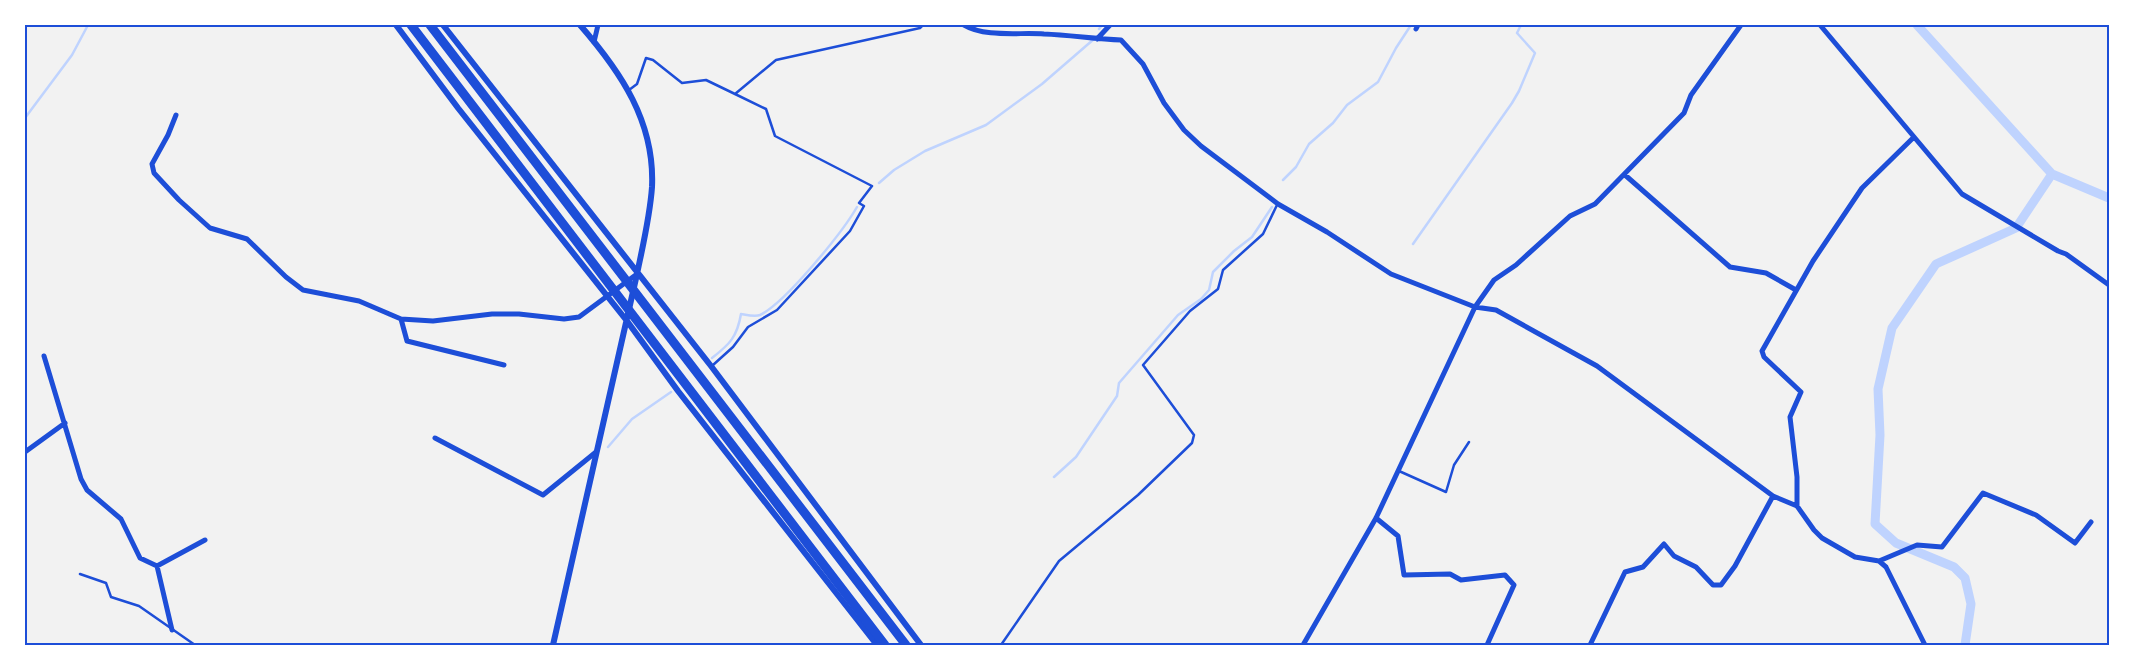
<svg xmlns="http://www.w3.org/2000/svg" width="2134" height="670" viewBox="0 0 2134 670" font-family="Roboto,sans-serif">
<rect width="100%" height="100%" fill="#f2f2f2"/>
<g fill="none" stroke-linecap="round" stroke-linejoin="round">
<path stroke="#bfd3fe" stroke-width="2.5" d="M1099,29L1102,25
M25,118L72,55L88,25
M1283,180L1296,167L1309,144L1333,123L1347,105L1378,82L1396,48L1411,25
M879,183L894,170L925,151L986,125L1042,84L1094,39
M1413,244L1512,103L1519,91L1535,53L1517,33L1521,25
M712,358C730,344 737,337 741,314C747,315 755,317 760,315C785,303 842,233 857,207
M608,447L632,419L671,392
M1054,477L1076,457L1117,396L1119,383L1178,315L1201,299L1209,290L1213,272L1234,251L1252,237L1272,207"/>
<path stroke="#bfd3fe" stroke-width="9" d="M1917,25L2052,174
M1965,645L1971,604L1965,578L1954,567L1896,543L1875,524L1880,435L1878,389L1892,328L1936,264L2016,228L2052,174L2109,198"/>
<path stroke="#1d4ed8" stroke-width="2.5" d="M629,90L637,84L646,58L653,60L682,83L706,80L735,94L776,60L920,28L923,25
M713,365L733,347L748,327L777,310L850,231L864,206L859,203L872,186L775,136L766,109L735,94
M1399,471L1446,492L1454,465L1469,442
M80,574L106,583L111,597L139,606L195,645
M1001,645L1059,561L1138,495L1192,443L1194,435L1143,365L1190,311L1218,289L1223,270L1263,234L1277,205"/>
<path stroke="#1d4ed8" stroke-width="5" d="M964,25C986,38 1020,32 1044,34C1070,35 1095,39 1121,40L1143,64L1164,103L1184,130L1201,146L1278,204L1327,232L1391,274L1475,307L1496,310L1597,366L1773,496L1797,506L1814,530L1822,538L1855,557L1879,561L1886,567L1925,645
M1820,25L1962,194L2058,251L2066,254L2109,285
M1416,29L1418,25
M1097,39L1110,25
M594,42L598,25
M176,115L168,135L152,164L154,173L179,200L210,228L247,239L286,277L303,290L359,301L401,319L433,321L492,314H519L564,319L579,317L637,274
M1625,175L1730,267L1766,273L1796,290
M401,319L407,341L504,365
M44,356L81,479L87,490L121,519L140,558L157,566L205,540
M435,438L543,495L596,452
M25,452L65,423
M1797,506V477L1790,417L1801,392L1764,357L1762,351L1813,261L1862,188L1914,137
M1376,518L1398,536L1404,575L1450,574L1461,580L1505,575L1514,585L1487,645
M1879,561L1917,545L1942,547L1983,493L2036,515L2075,543L2091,522
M157,566L172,630
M1303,645L1376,518L1475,307L1494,280L1516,265L1570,216L1595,204L1684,113L1691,95L1741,25
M1590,645L1625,572L1643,567L1664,544L1674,556L1696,567L1713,585H1721L1735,566L1773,496"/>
<path stroke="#1d4ed8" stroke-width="6" d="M396,25L458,108L627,321L678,391L877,645
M443,25L711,366L921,645
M553,645L637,274C643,245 650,216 652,187C655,122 621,72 580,25"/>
<path stroke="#1d4ed8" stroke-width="9" d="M411,25L885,645
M430,25L906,645"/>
</g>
<rect width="2134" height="670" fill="none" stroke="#ffffff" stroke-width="52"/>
<rect x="26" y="26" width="2082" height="618" fill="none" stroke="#1d4ed8" stroke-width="2"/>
</svg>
